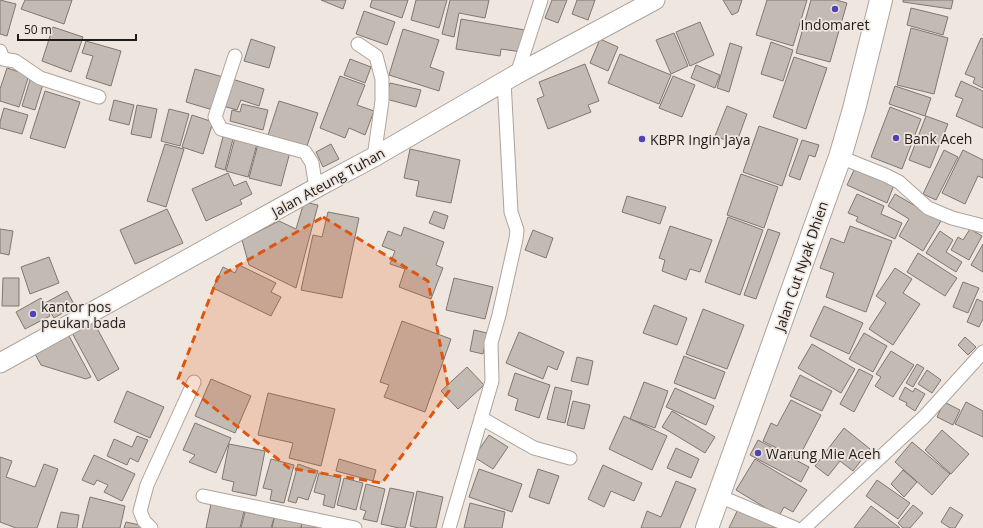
<svg xmlns="http://www.w3.org/2000/svg" width="983" height="528" viewBox="0 0 983 528" font-family="'Open Sans',sans-serif">
<rect width="100%" height="100%" fill="#efe6df"/>
<path fill="#c3bab3" stroke="#7f7770" d="M0,0L16,4L7,36L0,34Z
M25,0H72L64,24L21,9Z
M321,0H346L343,9Z
M372,0H408L402,18L370,7Z
M416,0H447L439,28L411,20Z
M450,0H489L485,18L459,13L454,37L442,34Z
M552,0H567L558,23L545,18Z
M577,0H595L588,20L572,14Z
M723,0H742L738,12L732,15Z
M767,0H807L793,46L756,35Z
M811,0H836L847,3L830,62L796,53Z
M903,0H953L951,9L903,2Z
M911,8L948,17L943,35L907,25Z
M364,11L395,22L387,45L356,34Z
M461,19L525,30L522,52L501,49L500,56L456,49Z
M700,22L714,55L690,66L676,32Z
M53,27L83,37L71,72L42,61Z
M911,28L948,38L934,94L897,85Z
M403,29L439,40L430,67L444,72L439,91L389,75Z
M674,33L688,66L671,74L656,40Z
M981,38L983,39V88L973,83L975,78L965,74Z
M251,39L275,47L269,68L244,61Z
M600,39L618,47L608,71L590,63Z
M86,41L121,51L111,86L86,78L93,56L82,53Z
M771,42L793,50L783,81L761,74Z
M730,43L742,47L729,92L717,88Z
M620,54L671,75L659,104L608,83Z
M794,57L827,68L806,129L773,117Z
M350,59L371,67L365,83L344,75Z
M585,64L599,101L588,105L591,112L548,129L537,99L544,96L539,82Z
M696,65L720,75L715,88L691,78Z
M7,68L29,75L19,107L0,101V89Z
M195,69L223,77L213,110L186,102Z
M340,76L365,85L357,105L374,111L365,135L349,128L345,138L320,128Z
M673,76L695,85L682,117L659,108Z
M232,79L264,89L259,106L241,100L237,110L223,106Z
M30,80L43,84L35,110L22,106Z
M961,81L983,91V128L956,116L963,99L955,96Z
M390,83L421,90L416,107L386,99Z
M895,86L931,98L925,116L889,104Z
M45,91L80,102L65,148L30,138Z
M114,100L134,105L129,125L109,120Z
M279,101L318,113L307,146L268,135Z
M242,104L268,110L263,130L230,121L232,110L240,112Z
M137,105L157,109L151,138L131,134Z
M727,106L747,114L736,144L715,136Z
M890,107L921,119L902,169L871,157Z
M4,108L28,115L22,134L0,128V122Z
M169,109L189,114L180,146L161,141Z
M192,115L213,122L203,154L182,147Z
M926,116L948,124L930,168L909,160Z
M759,126L798,139L782,186L743,172Z
M224,133L234,135L225,170L215,167Z
M236,134L258,140L248,177L226,171Z
M802,140L819,145L815,157L809,155L800,180L789,176Z
M165,144L184,149L166,207L147,201Z
M258,144L290,152L281,186L249,178Z
M331,144L339,159L323,167L316,152Z
M410,149L460,160L451,203L416,196L419,181L404,178Z
M944,150L958,157L936,200L923,194Z
M963,150L983,160V178L978,176L965,204L942,193Z
M855,168L894,185L887,203L847,185Z
M228,173L234,186L246,181L252,194L240,200L242,204L206,221L192,189Z
M741,174L778,187L764,228L727,215Z
M857,194L884,206L881,214L902,223L895,239L856,221L858,217L848,213Z
M895,194L941,221L923,251L899,236L909,219L888,206Z
M627,196L666,207L660,224L622,212Z
M304,202L318,205L296,288L249,265L242,240L279,221L296,229Z
M167,209L183,243L135,264L120,230Z
M434,211L448,216L444,229L429,223Z
M328,212L359,218L342,298L301,290L313,235L322,237Z
M728,217L763,230L740,295L705,282Z
M670,226L712,240L700,272L690,269L686,280L662,271L665,260L659,258Z
M850,226L892,241L866,312L826,297L834,273L820,268L831,238L844,243Z
M404,227L444,242L436,265L443,268L431,299L399,287L405,269L390,264L395,251L382,246L388,231L401,236Z
M0,229L13,231L9,255L0,253Z
M768,229L780,233L756,299L744,295Z
M970,229L982,236L969,260L951,250L958,237L963,240Z
M533,230L553,238L546,258L525,250Z
M940,231L953,240L946,252L962,262L956,272L926,253Z
M983,244V272L971,265Z
M918,253L957,278L945,296L907,272Z
M49,257L59,283L30,294L21,267Z
M239,265L276,283L271,292L281,297L271,316L213,288L223,267L235,273Z
M895,268L912,279L903,293L920,304L893,345L869,329L886,303L876,296Z
M3,278H19V306H2Z
M454,278L493,287L485,319L446,310Z
M963,282L979,288L968,313L953,307Z
M67,291L75,306L54,318L45,303Z
M41,298L50,316L25,329L16,312Z
M977,299L983,302V319L979,327L967,322Z
M654,305L687,318L677,345L643,333Z
M824,306L863,323L849,354L810,336Z
M703,309L744,325L727,369L686,354Z
M92,319L119,369L98,381L71,331Z
M402,321L451,339L425,412L384,397L389,385L380,382Z
M474,330L487,333L483,354L470,351Z
M519,332L564,352L557,370L548,366L543,379L506,363Z
M864,333L887,346L873,372L849,359Z
M68,334L91,377L86,379L41,365L34,352Z
M965,337L976,347L968,355L958,345Z
M812,344L855,369L841,393L798,368Z
M891,351L914,365L893,397L875,386L881,377L876,374Z
M684,356L725,372L715,399L674,383Z
M577,357L593,361L588,385L571,381Z
M917,364L924,368L913,387L906,383Z
M467,367L484,385L458,409L441,391Z
M859,369L873,376L854,412L840,404Z
M927,370L941,380L932,393L918,384Z
M515,373L550,385L539,418L515,410L518,399L508,395Z
M800,375L832,391L822,411L790,396Z
M211,379L251,396L235,433L195,416Z
M644,382L668,391L655,428L630,419Z
M555,387L572,391L565,423L547,419Z
M905,387L913,392L915,388L925,394L915,411L906,405L907,403L899,399Z
M675,388L714,406L706,425L666,407Z
M127,391L164,407L150,438L114,422Z
M268,393L335,409L321,466L289,458L293,443L258,435Z
M791,400L821,415L798,459L763,441L771,423L777,426Z
M573,401L590,405L584,429L567,425Z
M944,402L960,410L953,425L937,417Z
M966,402L983,411V437L955,424Z
M672,411L715,437L705,453L662,427Z
M624,416L667,436L652,470L609,449Z
M195,423L231,438L216,473L189,462L195,455L183,450Z
M844,428L870,449L853,471L840,461L828,476L815,466Z
M942,430L969,454L951,474L925,450Z
M489,435L508,447L493,469L474,457Z
M137,436L148,440L138,462L130,458L127,465L107,456L114,439L132,447Z
M758,440L809,467L801,482L750,455Z
M912,442L950,474L932,495L895,462Z
M229,444L265,451L256,496L232,491L234,482L222,479Z
M676,448L699,459L691,478L667,468Z
M94,455L135,474L122,501L104,492L108,485L97,480L94,485L82,480Z
M0,457L12,461L6,477L35,487L44,464L58,469L37,528H16L0,522Z
M271,459L294,465L284,503L270,500L272,490L263,488Z
M339,459L376,470L373,481L336,471Z
M755,459L807,490L793,512L784,507L779,516L736,490Z
M298,464L318,471L308,500L298,497L296,503L288,501Z
M603,465L642,483L634,501L611,491L604,507L588,499Z
M479,469L522,484L512,512L469,497Z
M538,469L559,476L549,504L529,497Z
M903,470L917,482L904,497L891,484Z
M319,473L341,478L334,508L323,505L325,495L314,492Z
M344,478L363,483L356,510L337,505Z
M877,480L910,503L898,519L866,496Z
M676,481L696,489L680,528H641L647,511L661,517Z
M366,484L385,489L377,522L363,519L366,511L360,509Z
M390,488L414,493L405,528H399L381,524Z
M417,491L443,497L436,528H418L410,526Z
M90,497L125,506L120,528H82Z
M470,503L505,512L502,528H464Z
M211,504L244,511L240,528H206Z
M740,505L780,528H729Z
M913,505L923,513L910,528H903L898,523Z
M871,506L900,528H854Z
M950,507L963,515L955,528H950L941,522Z
M61,512L79,515L77,528H57Z
M245,512L274,518L271,528H241Z
M275,514L302,520L301,528H272Z
M126,522L144,526V528H124Z
M302,523L324,528H301Z"/>
<g fill="none" stroke-linecap="round" stroke-linejoin="round">
<g stroke="#aca49d" stroke-width="15">
<path id="street" d="M358,44L376,56L382,79V101L374,157
M0,51L3,59L15,61L40,78L99,97
M235,56L215,117L221,129L305,152L312,163L316,188
M517,74L541,0
M840,157L885,175L899,182L928,208L952,218L983,226
M481,418L534,448L570,458
M203,496L355,528
M719,496L795,528
M151,528L144,521L140,511L147,485L194,382
M449,528L492,381L491,343L499,315L516,239L517,230L511,212L510,193L504,81
M804,528L924,417L983,352"/>
</g>
<g stroke="#aca49d" stroke-width="21">
<path id="secondary" d="M0,363L316,188L374,157L517,74L655,0"/>
</g>
<g stroke="#aca49d" stroke-width="24">
<path id="highway" d="M707,528L840,157L854,109L881,0"/>
</g>
<use href="#street" stroke="#fff" stroke-width="13"/>
<use href="#secondary" stroke="#fff" stroke-width="19"/>
<use href="#highway" stroke="#fff" stroke-width="22"/>
</g>
<path fill="#de560d" fill-opacity="0.2" stroke="#de560d" stroke-width="3" stroke-dasharray="8 5" stroke-linejoin="round" d="M323,217L428,281L449,391L382,483L289,468L178,379L218,277Z"/>
<g fill="#4f42b9" stroke="#efe6df" stroke-width="1.5">
<circle cx="835" cy="9" r="4"/>
<circle cx="896" cy="138" r="4"/>
<circle cx="642" cy="139" r="4"/>
<circle cx="33" cy="314" r="4"/>
<circle cx="758" cy="453" r="4"/>
</g>
<g text-anchor="middle" dominant-baseline="central" stroke-width="3.5" stroke-linejoin="round" paint-order="stroke">
<g font-size="14" fill="#1f1c1a" stroke="#efe6df" text-anchor="start">
<text x="835" y="24" text-anchor="middle">Indomaret</text>
<text x="904" y="138">Bank Aceh</text>
<text x="650" y="139">KBPR Ingin Jaya</text>
<text x="41" y="306">kantor pos<tspan x="41" dy="16">peukan bada</tspan></text>
<text x="766" y="453">Warung Mie Aceh</text>
</g>
<g font-size="14" fill="#1f1c1a" stroke="#efe6df">
<text transform="translate(328 182) rotate(-29)">Jalan Ateung Tuhan</text>
<text transform="translate(801 266) rotate(-71)">Jalan Cut Nyak Dhien</text>
</g>
</g>
<path d="M18 34v6h118v-6" fill="none" stroke="#1f1c1a" stroke-width="2"/>
<text x="24" y="34" font-size="12" fill="#1f1c1a" stroke="#efe6df" stroke-width="3" paint-order="stroke">50 m</text>
</svg>
